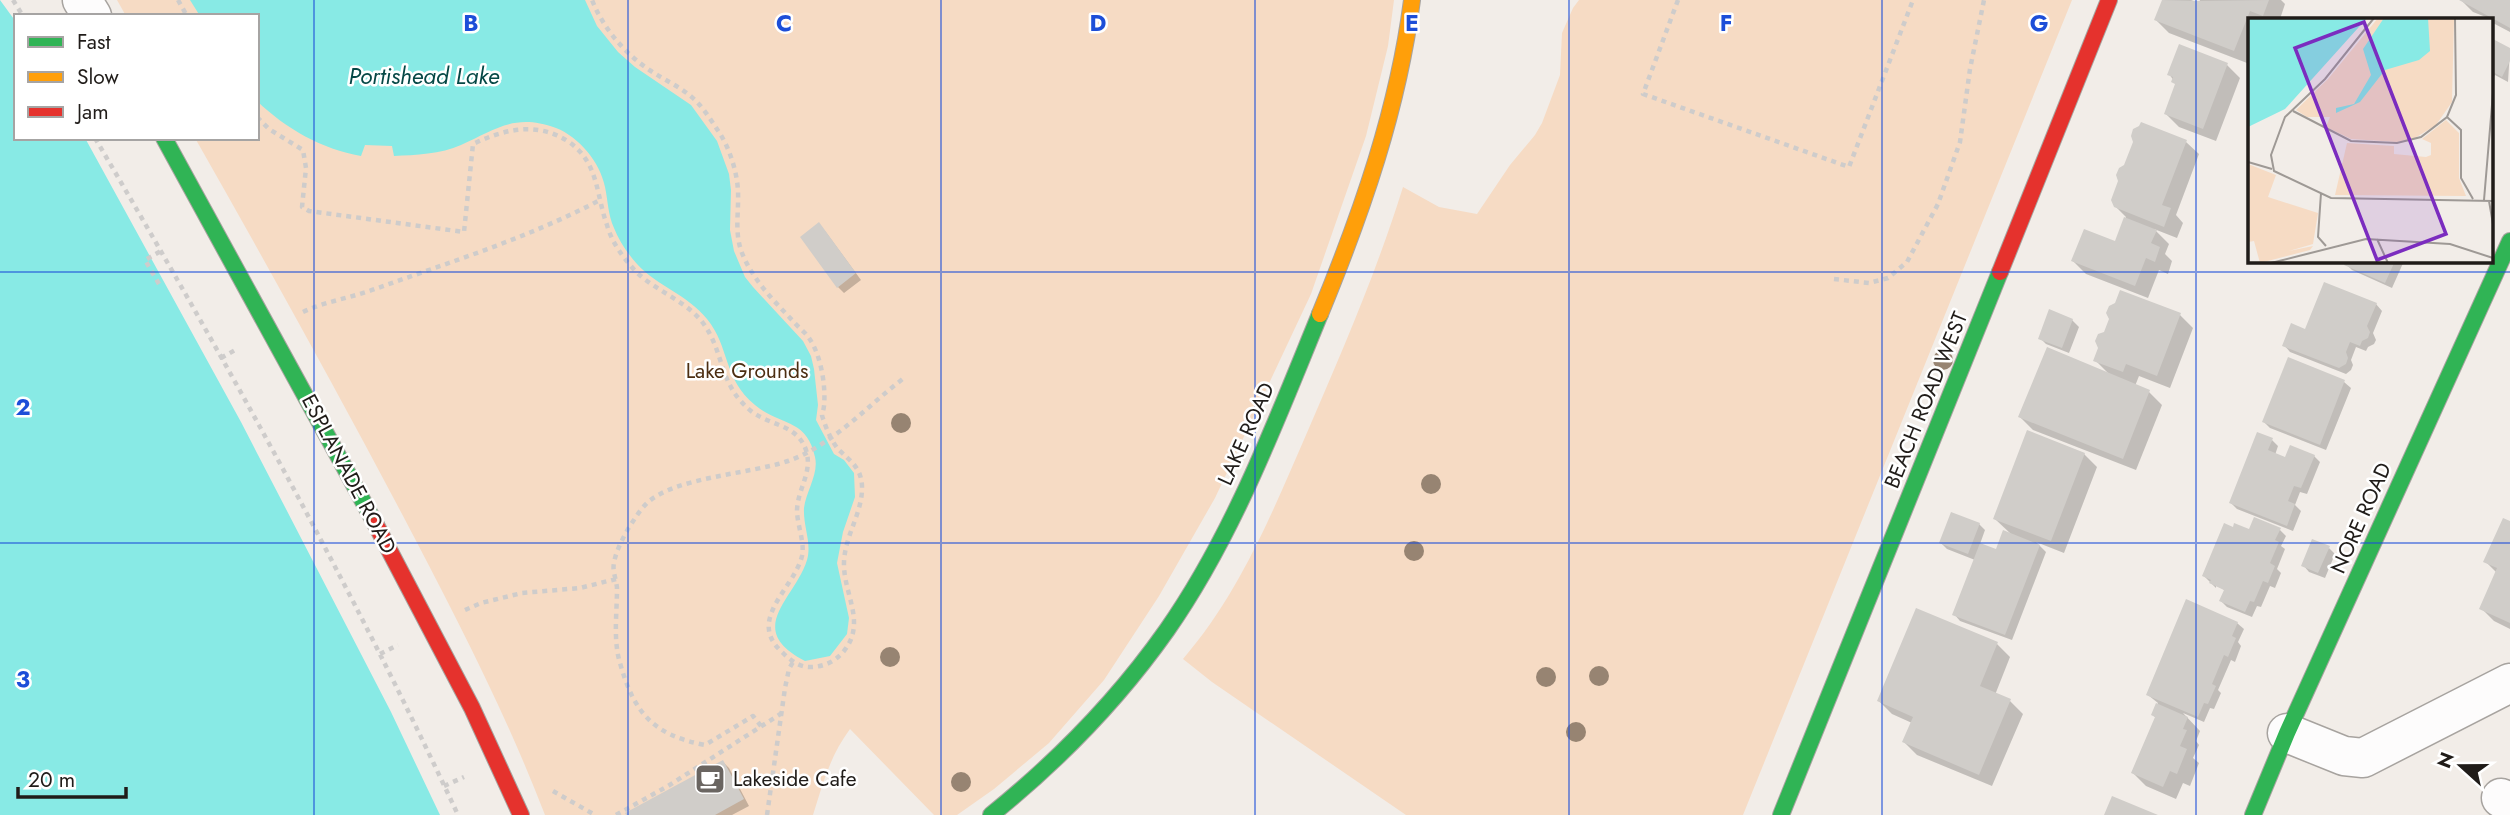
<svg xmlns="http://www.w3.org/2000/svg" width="2510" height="815" viewBox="0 0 2510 815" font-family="Jost,sans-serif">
<rect width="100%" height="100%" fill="#f2ede8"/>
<path fill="#f6dbc4" d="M117,0H1394L1388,46L1366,136L1311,294L1215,498L1159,596L1104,680L1049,743L994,789L957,815H934L850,729C830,756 823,783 813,815H545C505,711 454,613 402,514C335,387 266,263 195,138H257V16H126Z
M1579,0H2072L1743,815H1406L1212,682L1183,659C1240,593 1272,513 1306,435C1341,354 1377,271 1403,187L1439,207L1477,214L1510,165L1535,135L1542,123L1560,75L1562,33L1573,8Z"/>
<path fill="#88eae5" d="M0,0L16,22V138H85L241,422L391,712L440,815H0Z
M190,0H585L597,26L618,52L635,67L691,105L717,141L729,174L731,190L730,230L734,251L745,277L753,287L803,341L811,356L814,369L818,405L816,420L834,454L844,460L854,473L855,497L843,532L837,563L849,618L847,634L830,656L805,661C743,629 795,599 807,560C812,543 803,526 804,508C806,491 819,474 815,457C807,418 780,426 755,405C723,379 730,347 707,319C688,295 657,286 637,264C628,254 619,241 614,228C608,215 608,201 605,187C600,162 579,137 556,128C515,113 496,129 461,145C441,154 415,155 394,156L392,146L365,145L361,156C322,149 286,129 257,101V16H200Z"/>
<path fill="#0003" d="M2164,0H2191L2199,3L2200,0H2281L2285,4L2280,19H2249L2247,63L2169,33L2156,20Z
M2461,0H2510V32L2491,22V19L2473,12Z
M2491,40L2510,50L2508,82L2495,75L2491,82Z
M2180,46L2227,65L2240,78L2216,141L2179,127L2166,114L2177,85L2169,74Z
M2186,142L2199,154L2176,215L2183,223L2177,238L2154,229L2169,244L2165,254L2172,261L2168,274L2159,270L2148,298L2086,274L2073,261L2116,243L2126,217L2115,206Z
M825,231L861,280L844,293L838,287Z
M2348,261H2404L2392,288L2352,270L2346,264Z
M2376,304L2382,311L2373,333L2376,340L2374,344L2368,347L2366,351L2356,347L2351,360L2353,365L2351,370L2346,374L2290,352L2284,345L2306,331Z
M2050,312L2072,320L2079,327L2069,353L2046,344L2040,338Z
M2180,315L2193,328L2170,388L2139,376L2135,386L2149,392L2162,405L2136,470L2033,430L2020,417L2110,375L2095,360Z
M2344,382L2351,388L2326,450L2270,428L2264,422Z
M2272,440L2278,446L2275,455L2286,459L2314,456L2320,462L2307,494L2300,492L2295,505L2301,511L2293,531L2237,509L2231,503Z
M2084,454L2097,467L2064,553L2036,542L2046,552L2012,640L1960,621L1954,614L1975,560L1947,549L1941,543L1979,524L1985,530L1980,544L1997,551L2012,535L1995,519Z
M2510,523V629L2494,621L2481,608L2497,573L2485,561Z
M2280,530L2286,536L2281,546L2285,549L2277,569L2281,573L2275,588L2270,586L2261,607L2257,606L2252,617L2227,607L2221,601L2224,592L2217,589L2231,595L2216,584V588L2204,576L2250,531Z
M2329,548L2335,554L2325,578L2309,572L2303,565Z
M1917,610L1997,644L2010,657L1995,695L2010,701L2023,714L1992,786L1917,755L1904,742L1912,723L1892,714L1879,701Z
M2237,623L2244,629L2238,642L2241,646L2235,662L2231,660L2218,690L2221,693L2214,709L2210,708L2204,722L2183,713L2200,731L2196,741L2199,745L2193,758L2199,763L2190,786L2183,783L2176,799L2146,786L2133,773L2156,718L2153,715L2158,703L2148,695Z
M723,762L729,768L749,806L732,815H628Z"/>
<path fill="#d0cdc9" d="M2162,0L2198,1L2269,0L2263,16L2250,11L2234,51L2154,20Z
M2459,0H2510V28Z
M2491,38L2510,48V61L2502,77L2491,71Z
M2179,44L2228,63L2203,129L2164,114L2175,84L2171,82L2173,77L2167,75Z
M2141,122L2187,140L2162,205L2171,208L2164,227L2114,207L2111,200L2118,181L2116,175L2119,168L2124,165L2133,142L2131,136L2133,129L2139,126Z
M2124,217L2157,230L2151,243L2160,247L2155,262L2146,258L2135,286L2071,261L2084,229L2115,241Z
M819,222L856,273L837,288L800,237Z
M2346,261H2395L2385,283L2344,265Z
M2324,282L2377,303L2367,326L2370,332L2368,338L2362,341L2360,346L2350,342L2346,352L2348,358L2346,364L2339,368L2282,346L2291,323L2305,329Z
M2120,290L2181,313L2157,376L2126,364L2123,372L2093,361L2098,348L2095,341L2098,334L2104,332L2109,319L2106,313L2109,306L2115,303Z
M2049,309L2073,319L2062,348L2038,339Z
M2047,347L2150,390L2123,459L2018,417Z
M2288,357L2345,380L2320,445L2262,422Z
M2027,430L2085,453L2051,541L1993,519Z
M2257,432L2273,438L2268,450L2285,457L2290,445L2315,455L2301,488L2294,486L2288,501L2295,504L2287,526L2229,503Z
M1951,512L1980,523L1968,554L1939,543Z
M2254,517L2281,528L2275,540L2279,542L2270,563L2275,566L2268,583L2263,581L2254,602L2250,601L2245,612L2219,601L2224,590L2209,583L2211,580L2202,576L2224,523L2233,527L2234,523L2249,529Z
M2503,518L2510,521V623L2479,609L2497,568L2483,562Z
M2003,530L2040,545L2005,635L1952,615L1980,543L1996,549Z
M2312,539L2330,546L2318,573L2301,566Z
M2186,599L2238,622L2232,636L2236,638L2228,657L2224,655L2212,684L2216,686L2208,704L2204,703L2198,717L2146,695Z
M1916,608L1998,642L1980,686L2011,699L1979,775L1902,742L1913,717L1877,701Z
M2156,703L2188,717L2183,729L2187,730L2180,746L2187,749L2177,774L2170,771L2163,787L2131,773L2155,717L2151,715Z
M723,760L744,799L715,815H626L625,813Z
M2112,796L2158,815H2104Z"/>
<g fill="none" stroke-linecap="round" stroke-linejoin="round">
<g stroke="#a7a39f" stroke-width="41">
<path id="street" d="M82,0L92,16
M2287,733L2344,756L2363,758L2510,683
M2501,798L2510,802"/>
</g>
<g stroke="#a7a39f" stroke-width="18">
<path id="fast" d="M164,138L376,525
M991,815C1058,761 1117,701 1167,630C1234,534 1276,421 1320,314
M1781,815L2000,272
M2253,815L2287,733L2510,241"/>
</g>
<g stroke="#a7a39f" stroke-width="18">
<path id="slow" d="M1320,314C1362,212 1398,109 1412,0"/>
</g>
<g stroke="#a7a39f" stroke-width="18">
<path id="jam" d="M2000,272L2109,0
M376,525L472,708L521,815"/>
</g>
<path stroke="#cecccb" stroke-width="4.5" stroke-dasharray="5 5" stroke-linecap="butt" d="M13,0L23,16
M178,0L187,16
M1678,0L1643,94L1849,167L1913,0
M257,117L269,129L303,150L306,168L302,207L309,211L464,232L473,144C504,129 538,121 569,142C599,163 596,195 607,225C611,240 620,253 630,265C650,290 684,298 703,323C725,353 718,384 751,411C770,426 797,424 806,450C813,472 798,488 797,510C797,525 805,542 802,556C794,589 745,620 783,653C790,660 799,667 810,667C823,667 835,662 844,651C867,622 843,594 844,562C845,535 863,512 862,486C861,467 850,461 838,449C833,443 826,429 824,421C820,412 823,415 824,406C826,386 821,355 809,338C805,332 798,327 793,321C773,300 753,280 742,253C734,232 739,213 738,191C737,172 730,149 719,132C712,122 705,110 696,101C683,88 666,81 651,71C625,54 603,28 592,0
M95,138C225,359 350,583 458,815
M1834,279L1869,283L1888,278L1907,262L1938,204L1960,142L1970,69L1984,0
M159,284L145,260L161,251
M303,312C326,301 351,298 375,289C450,262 528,238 600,200
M221,358L237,349
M465,610L481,603L522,593L580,588L616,579
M380,654L398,645
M761,726L753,716L705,745C653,735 634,713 620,663C613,640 617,613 617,589C617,581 612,571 614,563C616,551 622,540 628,529C634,520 639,511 647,503C675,477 750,474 788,461C833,445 867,406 904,378
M444,786L464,777
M553,791L595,815
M616,815L668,786L782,713
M767,815L785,688L789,669L793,662"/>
<use href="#street" stroke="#fdfcfc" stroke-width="38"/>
<use href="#fast" stroke="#30b455" stroke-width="16"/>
<use href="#slow" stroke="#ff9f0a" stroke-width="16"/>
<use href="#jam" stroke="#e5322d" stroke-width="16"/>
</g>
<g fill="#978472">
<circle cx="1943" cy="360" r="10"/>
<circle cx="901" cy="423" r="10"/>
<circle cx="1431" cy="484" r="10"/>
<circle cx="1414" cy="551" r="10"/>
<circle cx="890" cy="657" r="10"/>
<circle cx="1599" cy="676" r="10"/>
<circle cx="1546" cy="677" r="10"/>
<circle cx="1576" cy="732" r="10"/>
<circle cx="961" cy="782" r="10"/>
</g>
<path fill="none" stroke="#1d4ed8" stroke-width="2" stroke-opacity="0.55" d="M314,0V815M628,0V815M941,0V815M1255,0V815M1569,0V815M1882,0V815M2196,0V815M0,272H2510M0,543H2510"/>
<defs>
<g id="cafe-square" transform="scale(1.575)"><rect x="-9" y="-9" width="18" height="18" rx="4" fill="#6a6561" stroke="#fff"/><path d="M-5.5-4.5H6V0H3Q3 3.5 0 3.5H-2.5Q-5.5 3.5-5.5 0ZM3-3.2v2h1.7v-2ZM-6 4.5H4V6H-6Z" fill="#fff"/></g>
</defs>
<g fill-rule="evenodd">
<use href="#cafe-square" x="710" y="779"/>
</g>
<g text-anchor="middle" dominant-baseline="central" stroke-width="5" stroke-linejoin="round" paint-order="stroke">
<g font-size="21" fill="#4c2e12" stroke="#fff">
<text x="747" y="371">Lake Grounds</text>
</g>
<g font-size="21" fill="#201c19" stroke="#fff">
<text transform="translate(1926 400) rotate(-68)">BEACH ROAD WEST</text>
<text transform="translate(1246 434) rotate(-66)">LAKE ROAD</text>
<text transform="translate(349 474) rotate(62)">ESPLANADE ROAD</text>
<text transform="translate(2361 518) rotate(-66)">NORE ROAD</text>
</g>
<g font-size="21" fill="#201c19" stroke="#fff" text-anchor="start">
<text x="733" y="779">Lakeside Cafe</text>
</g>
<g font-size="23" font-style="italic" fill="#054846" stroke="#fff">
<text x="424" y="76">Portishead Lake</text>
</g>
</g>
<g transform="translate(2248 18)">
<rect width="245" height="245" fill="#f2ede8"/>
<path d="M130,0H206L204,84L188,107L167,120L149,124L103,121L78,109L82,99H59L48,92L80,61ZM198,102L211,115V160L218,178L87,177L99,125L146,128V136L178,139L183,137V125L174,121ZM0,146L28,157L20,179L70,195L65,226L41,233L65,228L62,232L12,245L6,223L0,224Z" fill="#f6dbc4"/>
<path d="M0,0H119L37,91L0,109ZM136,0H180L182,33L171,42L137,52L112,84L88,95V90L106,86L123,57L115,31Z" fill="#88eae5"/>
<path fill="none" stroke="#9e9995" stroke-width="2" d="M126,0L77,61L37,99L23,137L26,153L83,180L245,183M45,93L103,123L149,125L173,119L199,99L208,77L207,0M199,99L213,112V160L225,181M0,144L24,151M73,175L70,219L78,228M236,182L245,75M241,183L245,206M129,221L140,245M23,245L118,221L202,226L245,240"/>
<path fill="#7b2cbf" fill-opacity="0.15" stroke="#7b2cbf" stroke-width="3.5" d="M116,4L198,216L129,242L47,30Z"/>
<rect width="245" height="245" fill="none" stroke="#201c19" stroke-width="3.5"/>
</g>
<g font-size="23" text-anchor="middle" font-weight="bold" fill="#1d4ed8" stroke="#fff" stroke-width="5" stroke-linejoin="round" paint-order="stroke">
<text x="471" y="31">B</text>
<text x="784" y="31">C</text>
<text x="1098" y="31">D</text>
<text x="1412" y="31">E</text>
<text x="1726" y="31">F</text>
<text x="2039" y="31">G</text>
<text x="23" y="415">2</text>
<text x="23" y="687">3</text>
</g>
<rect x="14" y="14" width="245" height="126" fill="#ffffff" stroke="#a6a4a3" stroke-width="2"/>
<rect x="28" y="37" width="35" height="10" fill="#30b455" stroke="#a6a4a3" stroke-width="2"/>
<text x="77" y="49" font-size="21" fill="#201c19">Fast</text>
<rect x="28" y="72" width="35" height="10" fill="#ff9f0a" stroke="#a6a4a3" stroke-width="2"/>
<text x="77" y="84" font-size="21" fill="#201c19">Slow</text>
<rect x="28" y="107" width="35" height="10" fill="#e5322d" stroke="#a6a4a3" stroke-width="2"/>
<text x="77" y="119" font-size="21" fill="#201c19">Jam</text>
<g transform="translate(2461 766) rotate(291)" stroke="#ffffff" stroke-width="5" paint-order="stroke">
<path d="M0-5L12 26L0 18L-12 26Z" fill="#201c19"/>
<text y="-10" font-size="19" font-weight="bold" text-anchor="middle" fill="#201c19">N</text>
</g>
<path d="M18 787v10h108v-10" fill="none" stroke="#201c19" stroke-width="3.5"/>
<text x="28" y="787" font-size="21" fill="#201c19" stroke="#ffffff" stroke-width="5" paint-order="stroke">20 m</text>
</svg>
